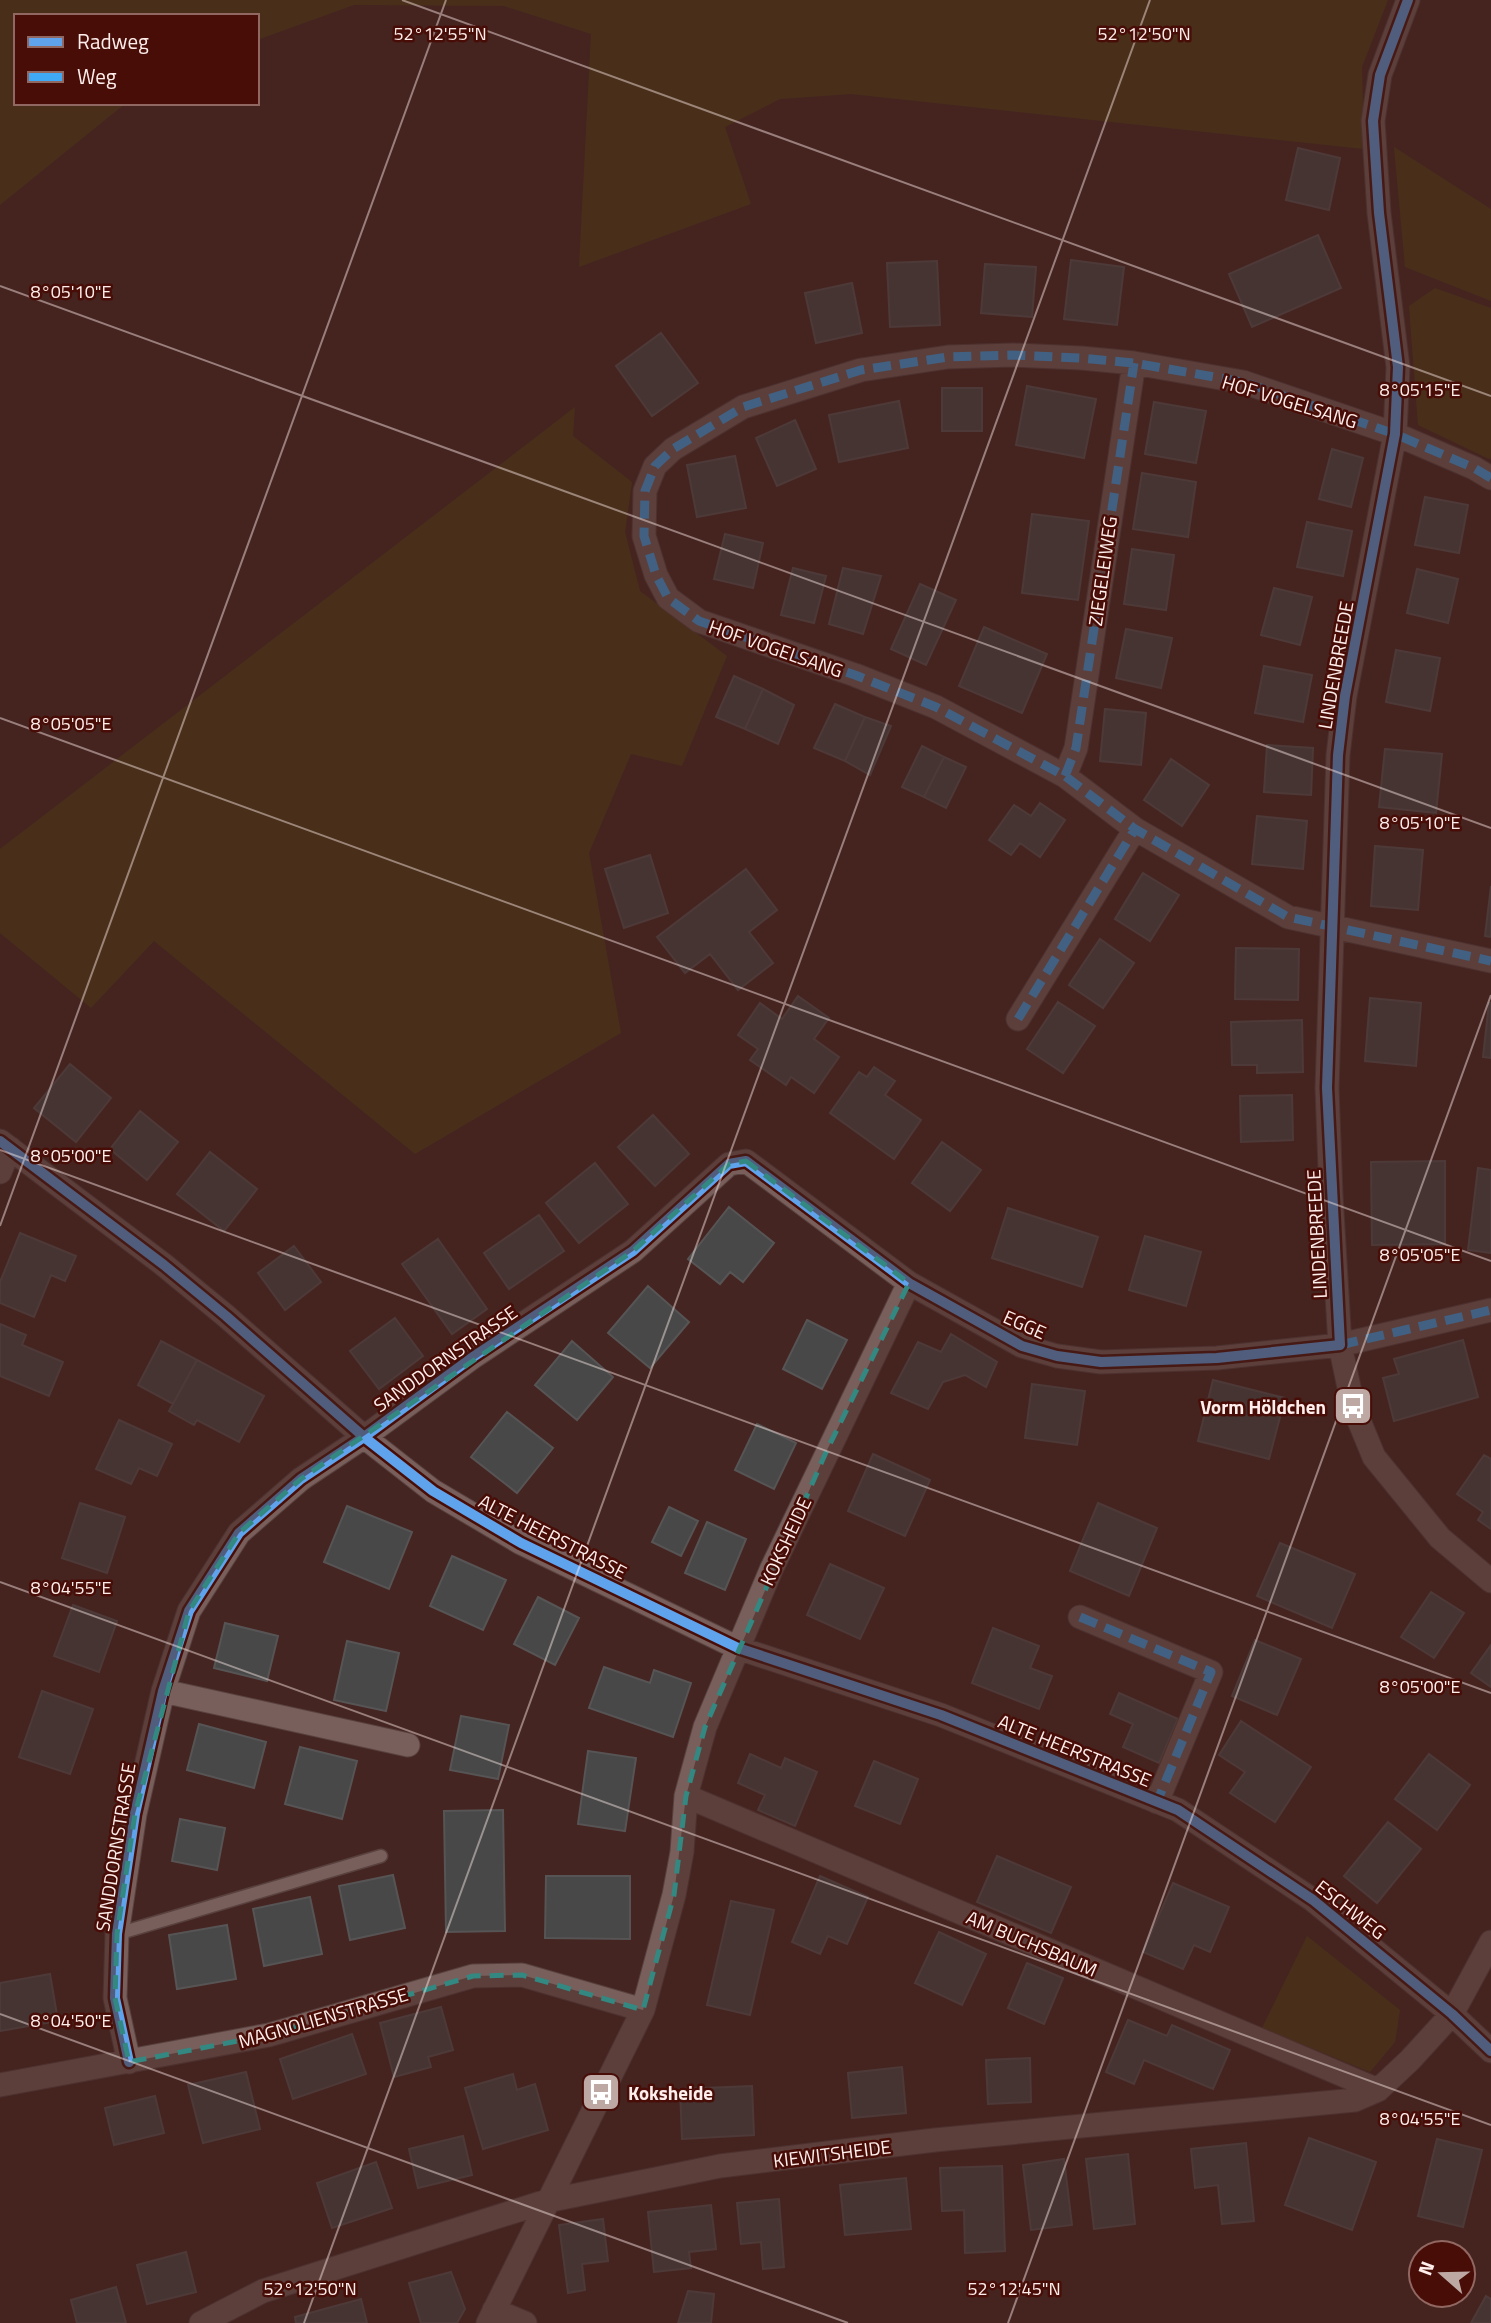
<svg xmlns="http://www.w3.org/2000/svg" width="1491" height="2323" viewBox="0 0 1491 2323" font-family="'Titillium Web',sans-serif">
<rect width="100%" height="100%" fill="#452521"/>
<path fill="#4e3c12" d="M0,0H1388L1362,67L1364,149L851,94L780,99L725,127L751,204L579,267L591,34L504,6L354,5L257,40V16H16V103H126L0,205Z
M1394,147L1491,209V301L1405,267Z
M1435,288L1491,308V458L1489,459L1418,425L1409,306Z
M575,407L573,436L632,482L625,532L640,591L727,656L682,766L631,754L589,853L621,1033L415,1154L154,941L91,1008L0,933V849Z
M1307,1936L1400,2010L1395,2042L1370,2072L1262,2028Z"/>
<path fill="#474847" stroke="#575455" stroke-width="2" d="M1298,148L1340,158L1329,210L1286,200Z
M1318,235L1341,288L1252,327L1229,274Z
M1071,260L1124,267L1117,325L1064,319Z
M937,261L940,325L890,327L887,263Z
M985,264L1036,267L1032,317L981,313Z
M852,283L862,333L816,343L805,293Z
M661,333L698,383L652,416L616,366Z
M1027,386L1096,399L1084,458L1016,445Z
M942,388H982V431H942Z
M899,401L908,448L839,462L829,415Z
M1154,402L1206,411L1196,463L1145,454Z
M795,420L816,469L777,486L756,438Z
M1332,449L1363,458L1351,507L1319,499Z
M735,456L746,508L697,517L687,465Z
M1142,473L1196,482L1188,537L1133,529Z
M1425,497L1468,505L1459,553L1415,545Z
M1032,514L1089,521L1078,600L1022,593Z
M1307,522L1352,531L1343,576L1297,567Z
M725,534L763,543L753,588L714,579Z
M1132,549L1174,555L1166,610L1124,604Z
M793,568L826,576L814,623L781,615Z
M843,568L881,576L863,634L829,624Z
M1417,569L1458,579L1448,623L1407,613Z
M920,584L956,600L926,665L891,649Z
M1274,588L1312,597L1300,645L1261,635Z
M984,627L1047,654L1022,713L959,686Z
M1126,629L1172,638L1161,688L1116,678Z
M1396,650L1440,658L1430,711L1386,702Z
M1264,666L1312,675L1303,722L1255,713Z
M734,676L763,689L745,729L716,717Z
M763,689L794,705L778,744L745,729Z
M835,704L865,717L845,761L814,748Z
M1105,709L1146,713L1141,765L1100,761Z
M865,717L891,726L870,775L845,761Z
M1267,745L1313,748L1311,795L1264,792Z
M922,746L944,757L924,797L902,787Z
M1385,749L1442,754L1436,813L1379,807Z
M944,757L966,767L946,808L924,797Z
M1171,759L1209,785L1182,826L1144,800Z
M1040,803L1065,820L1040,857L1020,843L1011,855L989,840L1014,805L1031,816Z
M1257,816L1307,821L1303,869L1252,864Z
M1375,846L1423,850L1418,910L1371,906Z
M650,855L668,913L624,928L605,869Z
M746,869L777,910L749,932L773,963L738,990L710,954L685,973L657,937Z
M1143,873L1179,895L1150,941L1115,919Z
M1491,886V937L1485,936Z
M1100,939L1134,963L1103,1008L1069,985Z
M1236,948L1299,949L1298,1000L1235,999Z
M798,996L829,1018L814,1039L839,1057L814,1093L791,1077L786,1085L750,1060L758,1049L738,1035L760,1003L782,1019Z
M1370,998L1421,1003L1416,1066L1365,1061Z
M1058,1002L1095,1026L1063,1073L1027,1049Z
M1489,1003H1491V1058L1483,1057Z
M1302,1020L1303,1072L1257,1073V1065H1232L1231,1022Z
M70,1064L111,1098L76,1142L34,1108Z
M874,1067L895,1081L885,1095L921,1120L894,1159L830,1113L859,1072L867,1077Z
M1292,1095L1293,1140L1241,1142L1240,1096Z
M140,1111L178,1142L147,1180L110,1149Z
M653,1115L689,1154L655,1186L618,1147Z
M942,1142L981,1170L950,1211L912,1183Z
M210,1152L257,1189L224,1231L177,1194Z
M1445,1161V1244L1372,1245L1371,1162Z
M595,1163L628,1204L579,1243L546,1203Z
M1478,1168L1491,1170V1253L1468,1250Z
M729,1207L774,1243L743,1282L730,1272L720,1284L688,1259Z
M1008,1208L1098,1237L1082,1287L992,1258Z
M539,1215L564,1251L509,1289L484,1253Z
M20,1233L76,1256L65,1281L51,1275L34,1317L0,1303V1282Z
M1145,1236L1201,1252L1186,1306L1129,1290Z
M438,1239L487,1309L452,1334L402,1264Z
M294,1246L321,1282L285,1310L258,1273Z
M648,1286L689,1322L650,1368L608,1333Z
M395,1318L423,1356L379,1389L350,1351Z
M807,1320L847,1340L822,1389L783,1369Z
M0,1324L26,1335L22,1345L63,1362L49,1396L0,1376Z
M951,1334L997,1362L986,1387L965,1375L943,1382L928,1409L891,1393L918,1342L941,1352Z
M1463,1340L1478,1397L1394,1421L1383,1378L1399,1374L1394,1359Z
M161,1341L197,1360L173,1404L138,1385Z
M572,1341L613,1377L577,1420L535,1385Z
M197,1360L264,1396L239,1442L197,1420L194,1425L169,1411Z
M1213,1380L1285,1398L1269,1459L1198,1441Z
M1032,1384L1085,1391L1077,1445L1025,1438Z
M507,1412L553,1448L517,1493L471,1457Z
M119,1420L172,1444L157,1476L139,1468L131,1484L96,1469Z
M757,1424L796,1443L774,1489L735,1470Z
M873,1454L930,1480L905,1536L848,1511Z
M1484,1455L1491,1459V1529L1478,1520L1483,1512L1457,1494Z
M80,1503L125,1517L107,1573L62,1558Z
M1098,1503L1157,1528L1129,1596L1070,1571Z
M347,1506L412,1532L389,1589L324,1562Z
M669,1507L698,1521L681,1556L652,1542Z
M707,1522L746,1539L725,1590L685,1573Z
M1280,1543L1355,1574L1332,1628L1257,1596Z
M452,1556L506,1580L483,1630L430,1606Z
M830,1564L884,1588L860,1639L807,1615Z
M1431,1592L1464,1613L1434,1658L1401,1637Z
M538,1597L579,1618L555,1665L514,1644Z
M73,1605L117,1621L99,1672L54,1656Z
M225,1623L278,1636L267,1681L214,1668Z
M993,1628L1039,1646L1030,1668L1052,1676L1039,1709L972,1683Z
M1255,1640L1301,1659L1277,1715L1232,1696Z
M347,1641L399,1653L386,1711L334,1700Z
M1491,1645V1687L1471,1673Z
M604,1667L650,1683L654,1670L691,1683L673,1737L589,1708Z
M42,1691L93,1709L70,1774L19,1757Z
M1119,1693L1178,1719L1159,1763L1123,1747L1133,1724L1110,1714Z
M461,1716L509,1725L498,1779L450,1770Z
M1241,1721L1311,1767L1275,1822L1230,1793L1245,1772L1219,1755Z
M199,1724L266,1742L254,1788L187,1770Z
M300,1747L357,1761L342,1819L285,1804Z
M588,1751L636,1758L625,1831L578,1824Z
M750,1754L781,1768L785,1758L817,1772L795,1826L758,1810L765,1795L738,1783Z
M1429,1754L1470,1785L1437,1830L1395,1799Z
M874,1761L918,1779L900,1824L855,1806Z
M503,1810L505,1931L446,1932L444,1811Z
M180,1819L225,1828L217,1870L172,1861Z
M1388,1822L1421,1849L1377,1903L1344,1876Z
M997,1856L1071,1887L1051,1933L977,1902Z
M393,1875L405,1928L350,1940L339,1886Z
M546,1876H630V1939L545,1938Z
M820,1876L868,1897L847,1944L828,1936L820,1954L792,1942Z
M1173,1883L1229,1907L1210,1952L1194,1945L1183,1969L1143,1952Z
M310,1897L322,1954L264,1966L253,1909Z
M731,1901L774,1910L750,2015L707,2005Z
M227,1925L236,1979L177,1989L169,1935Z
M939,1932L986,1954L962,2005L915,1983Z
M1027,1963L1063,1978L1044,2024L1008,2008Z
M50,1974L58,2021L0,2031V1983Z
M441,2007L453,2050L428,2057L431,2067L394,2077L380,2023Z
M1128,2020L1167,2036L1172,2025L1230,2050L1213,2089L1144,2060L1134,2084L1106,2072Z
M352,2034L366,2074L293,2099L280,2059Z
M1030,2058L1031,2102L988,2104L986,2060Z
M902,2067L906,2113L852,2118L848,2073Z
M246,2072L260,2129L203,2143L188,2085Z
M513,2074L517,2090L535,2084L548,2130L483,2149L465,2088Z
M752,2086L754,2135L682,2139L680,2089Z
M155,2096L164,2133L114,2145L105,2108Z
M463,2136L472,2175L418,2188L409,2149Z
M1309,2138L1376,2162L1352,2230L1285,2205Z
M1437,2139L1482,2150L1463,2227L1418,2216Z
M1246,2143L1254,2221L1222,2224L1218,2185L1195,2188L1191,2149Z
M1128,2154L1135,2224L1094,2229L1086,2159Z
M1064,2159L1072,2225L1031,2230L1023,2165Z
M376,2162L392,2208L332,2228L317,2183Z
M1002,2166L1005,2251L965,2253L964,2210L942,2211L940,2168Z
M906,2178L911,2229L845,2235L840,2185Z
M779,2199L784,2267L763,2269L761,2242L741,2244L737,2203Z
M711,2205L716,2249L689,2252L691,2268L654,2272L648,2212Z
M603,2219L608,2261L582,2264L585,2290L568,2293L559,2225Z
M186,2252L196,2292L147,2304L137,2265Z
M451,2272L465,2309L457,2323H421L409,2283Z
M116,2287L126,2323H77L71,2300Z
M688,2291L714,2294L711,2323H678Z
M1486,2296L1491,2299V2323H1471Z
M361,2299L367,2323H296L295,2317Z"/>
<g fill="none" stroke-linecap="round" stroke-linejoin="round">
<g stroke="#58413f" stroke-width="15">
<path id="lane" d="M117,1934L381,1856"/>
</g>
<g stroke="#58413f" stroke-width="25">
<path id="street" d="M1408,0L1380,75L1373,121L1379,213L1398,367L1395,434L1345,696L1338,755L1327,1088L1331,1195L1340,1345L1353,1406L1374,1457L1440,1538L1491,1581
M1491,478L1474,468L1395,434L1243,382L1134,363L1081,358L1013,355L948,357L861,370L743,407L673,449L655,466L645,491L644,536L656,575L668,598L699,621L855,675L936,707L1065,776L1135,829L1288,917L1491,961
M1065,776L1076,748L1134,363
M1018,1019L1135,829
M0,1141L164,1265L226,1316L364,1437L433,1491L521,1543L738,1648L941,1715L1178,1810L1313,1900L1452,2014L1491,2051
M0,1172L10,1148
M1080,1617L1211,1672L1157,1802
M163,1691L408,1745
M686,1796L1378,2090
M129,2062L115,1998L117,1934L135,1814L163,1691L189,1611L239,1533L301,1479L364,1437L473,1357L633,1251L729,1164L746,1161L909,1283L1022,1346L1057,1356L1101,1362L1217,1358L1340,1345L1491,1310
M0,2085L269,2035L473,1976L522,1975L643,2010
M494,2310L525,2323
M201,2323L263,2291L547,2201L720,2166L935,2140L1355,2100L1378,2090L1410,2060L1452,2014L1491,1942
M488,2323L643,2010L674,1895L682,1852L686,1796L705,1727L771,1570L909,1283"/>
</g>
<use href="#lane" stroke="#785f5b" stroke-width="12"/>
<use href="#street" stroke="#785f5b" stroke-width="23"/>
<path stroke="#3fa9f5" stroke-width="9" stroke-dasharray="18 9" stroke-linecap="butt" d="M1491,478L1474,468L1395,434L1243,382L1134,363L1081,358L1013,355L948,357L861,370L743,407L673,449L655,466L645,491L644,536L656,575L668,598L699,621L855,675L936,707L1065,776L1135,829L1288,917L1491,961
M1065,776L1076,748L1134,363
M1018,1019L1135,829
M1340,1345L1491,1310
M1080,1617L1211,1672L1157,1802"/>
<g stroke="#480d07" stroke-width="15">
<path id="cycleway" d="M0,1141L164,1265L226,1316L364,1437L433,1491L521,1543L738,1648L941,1715L1178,1810L1313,1900L1452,2014L1491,2051
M129,2062L115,1998L117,1934L135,1814L163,1691L189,1611L239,1533L301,1479L364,1437L473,1357L633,1251L729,1164L746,1161L909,1283L1022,1346L1057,1356L1101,1362L1217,1358L1340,1345L1327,1088L1338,755L1345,696L1395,434L1398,367L1379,213L1373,121L1380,75L1408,0"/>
</g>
<use href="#cycleway" stroke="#60a3ed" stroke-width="10"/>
</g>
<path d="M0 0H1491V2323H0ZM746,1161L909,1283L827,1450L705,1727L686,1796L674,1895L643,2010L522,1975L473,1976L269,2035L129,2062L115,1998L117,1934L135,1814L189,1611L239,1533L301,1479L633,1251L729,1164Z" fill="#452521" fill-opacity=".55" fill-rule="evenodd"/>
<path fill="none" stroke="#338881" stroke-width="5" stroke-dasharray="14 9" stroke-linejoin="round" d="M746,1161L909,1283L827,1450L705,1727L686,1796L674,1895L643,2010L522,1975L473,1976L269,2035L129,2062L115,1998L117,1934L135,1814L189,1611L239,1533L301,1479L633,1251L729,1164Z"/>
<path fill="none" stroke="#ffeeeb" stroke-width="2" stroke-opacity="0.45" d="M402,0L1491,396M0,286L1491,828M0,718L1491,1261M0,1150L1491,1693M0,1226L446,0M0,1582L1491,2125M0,2014L848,2323M304,2323L1150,0M1008,2323L1491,995"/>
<defs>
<g id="bus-square" transform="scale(2.0125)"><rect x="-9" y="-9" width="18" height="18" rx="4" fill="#bea8a4" stroke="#480d07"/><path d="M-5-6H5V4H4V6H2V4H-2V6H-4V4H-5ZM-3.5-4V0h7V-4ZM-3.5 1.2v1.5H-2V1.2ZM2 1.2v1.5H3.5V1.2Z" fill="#fff"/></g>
</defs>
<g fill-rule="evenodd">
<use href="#bus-square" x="1353" y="1406"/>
<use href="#bus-square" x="601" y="2092"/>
</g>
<g text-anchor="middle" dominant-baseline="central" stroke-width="5" stroke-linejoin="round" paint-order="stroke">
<g font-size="19" fill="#ffeeeb" stroke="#480d07">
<text transform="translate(1290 401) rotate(17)">HOF VOGELSANG</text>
<text transform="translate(1102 571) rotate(-82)">ZIEGELEIWEG</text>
<text transform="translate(776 648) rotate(19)">HOF VOGELSANG</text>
<text transform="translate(1335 665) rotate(-80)">LINDENBREEDE</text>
<text transform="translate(1316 1234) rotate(-93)">LINDENBREEDE</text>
<text transform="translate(1025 1324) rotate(24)">EGGE</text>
<text transform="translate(445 1358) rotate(-35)">SANDDORNSTRASSE</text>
<text transform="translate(553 1536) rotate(27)">ALTE HEERSTRASSE</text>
<text transform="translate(785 1541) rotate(-65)">KOKSHEIDE</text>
<text transform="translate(1075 1750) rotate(22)">ALTE HEERSTRASSE</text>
<text transform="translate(115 1847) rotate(-81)">SANDDORNSTRASSE</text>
<text transform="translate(1351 1909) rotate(38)">ESCHWEG</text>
<text transform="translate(1032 1943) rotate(23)">AM BUCHSBAUM</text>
<text transform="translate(323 2017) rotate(-16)">MAGNOLIENSTRASSE</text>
<text transform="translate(832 2153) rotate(-7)">KIEWITSHEIDE</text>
</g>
<g font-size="19" font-weight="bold" fill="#ffeeeb" stroke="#480d07" text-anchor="end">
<text x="1326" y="1406">Vorm Höldchen</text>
<text x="628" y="2092" text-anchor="start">Koksheide</text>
</g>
</g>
<g font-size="18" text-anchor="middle" fill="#ffeeeb" stroke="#480d07" stroke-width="5" stroke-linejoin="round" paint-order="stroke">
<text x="440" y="40">52°12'55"N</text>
<text x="1144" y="40">52°12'50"N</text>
<text x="71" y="298">8°05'10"E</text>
<text x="1420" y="396">8°05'15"E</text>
<text x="71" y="730">8°05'05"E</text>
<text x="1420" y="829">8°05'10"E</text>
<text x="71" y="1162">8°05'00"E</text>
<text x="1420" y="1261">8°05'05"E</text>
<text x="71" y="1594">8°04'55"E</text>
<text x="1420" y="1693">8°05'00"E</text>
<text x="71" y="2027">8°04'50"E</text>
<text x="1420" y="2125">8°04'55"E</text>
<text x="310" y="2295">52°12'50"N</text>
<text x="1014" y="2295">52°12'45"N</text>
</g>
<rect x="14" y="14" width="245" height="91" fill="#480d07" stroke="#916762" stroke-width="2"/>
<rect x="28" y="37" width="35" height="10" fill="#60a3ed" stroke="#916762" stroke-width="2"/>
<text x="77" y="49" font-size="21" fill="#ffeeeb">Radweg</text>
<rect x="28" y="72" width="35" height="10" fill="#3fa9f5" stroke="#916762" stroke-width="2"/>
<text x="77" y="84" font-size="21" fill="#ffeeeb">Weg</text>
<g transform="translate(1442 2274) rotate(290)"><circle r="33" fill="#480d07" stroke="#916762" stroke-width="2"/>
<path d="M0-5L12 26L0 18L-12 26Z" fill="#bea8a4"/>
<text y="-10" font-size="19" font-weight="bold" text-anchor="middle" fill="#ffeeeb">N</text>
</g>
</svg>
